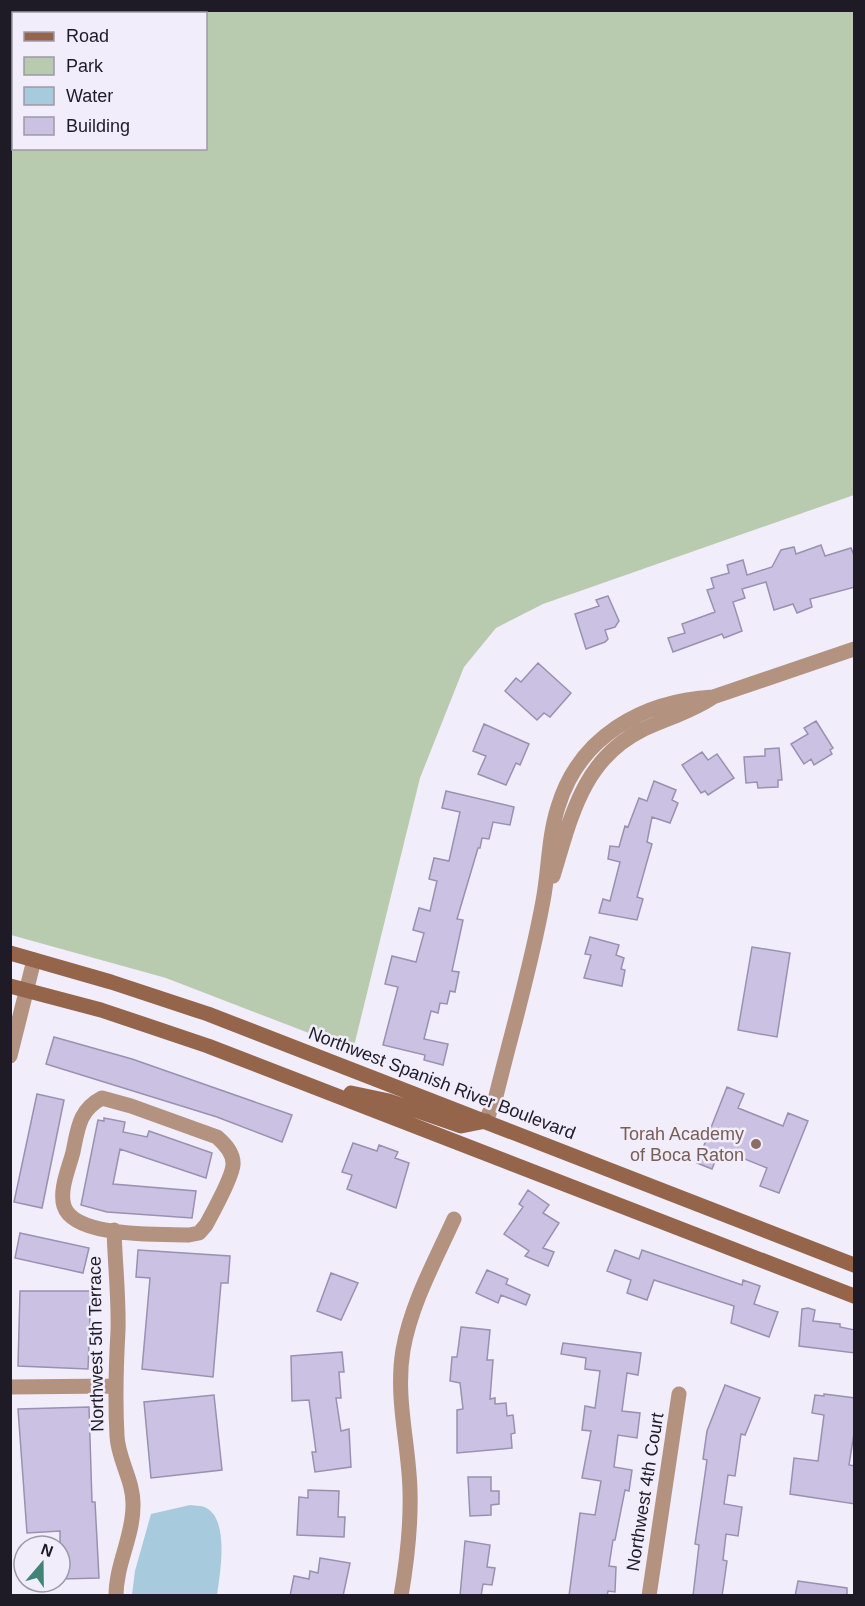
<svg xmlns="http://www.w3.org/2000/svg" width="865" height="1606" viewBox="0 0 865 1606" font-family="Helvetica,sans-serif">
<rect width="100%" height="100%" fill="#f1edfb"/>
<path fill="#b9cbaf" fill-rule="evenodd" d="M11,10L854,11V495L543,604L496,628L464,667L420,778L353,1050L166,978L11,935ZM14,14H206V148H14Z"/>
<path fill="#a7cadd" d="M190,1505C196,1506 203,1505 208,1509C229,1523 220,1574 217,1595H132L135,1571L151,1514Z"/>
<path fill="#cbc2e3" stroke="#9a90b1" stroke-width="1.5" d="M821,545L825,556L851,548L855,558V587L810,599L812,607L797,613L793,604L774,610L766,582L742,589L745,598L733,602L742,631L724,638L722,634L673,652L668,638L685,633L682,624L715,612L707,590L714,588L711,578L729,573L727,565L743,560L747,575L772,567L781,550L794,547L796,554Z
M608,596L619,621L615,627L605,630L608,639L605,642L586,649L575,614L599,606L596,600Z
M538,663L571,693L550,717L544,713L537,720L505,691L516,678L521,682Z
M816,721L833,748L830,750L832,754L814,765L811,759L804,764L791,744L808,734L804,728Z
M484,724L529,744L520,765L516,763L506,785L478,774L486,756L473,751Z
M779,748L782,780H778V787L758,788L757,782L746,783L744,757L765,756V749Z
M702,752L708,760L717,754L734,778L708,795L705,791L701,793L682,765Z
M654,781L676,790L672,800L678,803L670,823L652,817L647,842L652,844L637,897L643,899L637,920L599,913L603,899L610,901L620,862L608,859L610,846L619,847L625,826L628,827L639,798L647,801Z
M446,791L514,807L510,825L493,822L489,839L482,838L480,848H478L457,919L463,920L452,971L459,972L455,992L450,991L447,1004L440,1003L438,1013L431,1011L424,1039L448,1044L443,1065L424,1060L425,1055L383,1045L398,987L385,984L392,956L416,962L424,933L413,930L419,908L430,911L437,881L429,879L434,858L449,861L460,812L442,808Z
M590,937L619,945L616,955L624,958L621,969L625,970L622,986L584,978L591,955L585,954Z
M752,947L790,953L777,1037L738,1030Z
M54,1037L132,1059L292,1115L282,1142L217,1117L46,1064Z
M727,1087L744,1094L738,1108L783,1126L788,1113L808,1121L779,1193L760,1186L767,1168L720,1149L712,1169L697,1163Z
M37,1094L64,1100L42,1208L14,1202Z
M104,1118L125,1122L123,1132L147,1137L149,1131L212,1153L206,1178L120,1149L113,1184L196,1191L192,1218L107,1212L81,1205L98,1120L104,1121Z
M353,1143L377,1151L379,1145L398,1152L395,1158L409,1163L396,1208L347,1189L352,1175L342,1172Z
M528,1190L549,1205L543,1213L559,1223L543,1248L554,1252L548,1266L525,1256L529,1251L504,1234L523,1207L519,1204Z
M20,1233L89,1248L83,1273L15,1258Z
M138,1250L230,1256L228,1283H221L213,1377L142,1369L150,1278L136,1277Z
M615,1250L639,1259L642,1250L742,1285L743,1280L760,1286L754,1304L778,1312L769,1337L731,1323L734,1306L654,1280L647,1300L627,1293L631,1280L607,1271Z
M487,1270L508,1279L506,1284L530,1295L526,1305L501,1295L498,1303L476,1293Z
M331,1273L358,1283L341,1320L317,1311Z
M20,1291H91L88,1369L18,1366Z
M808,1308L815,1310L813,1321L840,1324V1327L855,1330V1353L799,1346L802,1309Z
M461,1327L490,1330L487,1360H493L490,1399L495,1398V1404L506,1403L507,1416L513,1415L515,1433L511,1434L512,1448L457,1453V1410L463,1409L460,1383L450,1381L452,1357H457Z
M563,1343L641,1353L638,1375L627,1373L622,1411L640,1413L637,1438L618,1435L614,1467L632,1470L629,1491L625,1490L615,1540H613L609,1566L616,1567L615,1592L608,1591L607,1596H569L580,1513L595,1515L601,1481L582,1478L591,1431L582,1430L585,1406L595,1408L600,1371L585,1369L586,1358L561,1354Z
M342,1352L344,1372H339L341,1398H336L341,1431L349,1429L351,1467L315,1472L312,1452H316L309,1400L292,1401L291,1356Z
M725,1385L760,1398L745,1435L741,1434L735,1476L728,1475L724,1504L742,1507L738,1536L726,1534L723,1560L727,1561L722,1596H693L699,1545L695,1544L707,1460L703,1459L707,1431Z
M824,1394L855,1398V1427L849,1465L855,1466V1504L790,1494L794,1458L818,1461L824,1415L812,1413L815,1395L824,1396Z
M214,1395L222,1470L151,1478L144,1402Z
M89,1407L92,1502H95L99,1578L60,1579V1531L27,1533L18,1409Z
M468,1477H491V1491H499V1504L491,1505V1515L470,1516Z
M308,1490L339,1491L338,1517H345L344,1537L297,1535L299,1497L308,1498Z
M465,1541L490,1545L487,1567L495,1568L492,1585L483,1584L481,1596H460Z
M320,1558L350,1563L343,1596H290L294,1576L309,1579L310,1571L318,1573Z
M798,1581L847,1588V1596H795Z"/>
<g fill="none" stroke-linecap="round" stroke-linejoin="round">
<path stroke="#b39280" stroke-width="15" d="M553,876C571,818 582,760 642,730C665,719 691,712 713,697L854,649
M102,1098L131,1106L217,1137C225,1144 234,1153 233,1165C232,1178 213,1212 206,1225L199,1233L189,1235C160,1234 74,1238 64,1206C59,1190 69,1168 73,1152C78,1128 79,1110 102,1098Z
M486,1121L496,1096C512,1031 531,967 543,901C549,870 548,838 558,807C579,737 642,701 713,697
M114,1230C115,1264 119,1298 118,1331C116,1366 115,1400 117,1436C118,1460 134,1481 133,1506C133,1537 116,1564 116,1596
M10,1387L115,1386
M401,1596C407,1561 411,1526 410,1491C409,1444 395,1398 403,1350C411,1304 435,1261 454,1219
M649,1596L679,1394"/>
<path stroke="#b39280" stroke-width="15" d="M10,1056L34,960"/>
<path stroke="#94644b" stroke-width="15" d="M10,953L111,982L208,1014L854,1265
M10,986L101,1010L208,1046L854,1296
M351,1093L389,1101L461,1126L486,1121"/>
</g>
<circle fill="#8d6e63" stroke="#f1edfb" stroke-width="2" cx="756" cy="1144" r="6"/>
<g text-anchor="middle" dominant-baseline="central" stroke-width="5" stroke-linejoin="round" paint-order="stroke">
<g font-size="18" fill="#1e1a26" stroke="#f1edfb">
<text transform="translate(442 1083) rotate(21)">Northwest Spanish River Boulevard</text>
<text transform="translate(96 1344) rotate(-91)">Northwest 5th Terrace</text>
<text transform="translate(645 1492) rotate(-81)">Northwest 4th Court</text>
</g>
<g font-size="18" fill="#785e54" stroke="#f1edfb" text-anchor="end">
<text x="744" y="1134">Torah Academy<tspan x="744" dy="21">of Boca Raton</tspan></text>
</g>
</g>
<rect width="865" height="1606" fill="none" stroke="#1e1a26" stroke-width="24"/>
<rect x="12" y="12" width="195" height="138" fill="#f1edfb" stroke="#9d99a6" stroke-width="1.5"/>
<rect x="24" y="32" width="30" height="9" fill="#94644b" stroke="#9d99a6" stroke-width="1.5"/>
<text x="66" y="42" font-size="18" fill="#1e1a26">Road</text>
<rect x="24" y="57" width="30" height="18" fill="#b9cbaf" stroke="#9d99a6" stroke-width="1.5"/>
<text x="66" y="72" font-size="18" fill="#1e1a26">Park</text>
<rect x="24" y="87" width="30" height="18" fill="#a7cadd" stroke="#9d99a6" stroke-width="1.5"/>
<text x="66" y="102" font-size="18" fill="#1e1a26">Water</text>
<rect x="24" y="117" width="30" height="18" fill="#cbc2e3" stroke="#9d99a6" stroke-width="1.5"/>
<text x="66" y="132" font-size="18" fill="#1e1a26">Building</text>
<g transform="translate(42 1564) rotate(20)"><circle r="28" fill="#f1edfb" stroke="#9d99a6" stroke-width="1.5"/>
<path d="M0-4.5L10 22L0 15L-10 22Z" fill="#418374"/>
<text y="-9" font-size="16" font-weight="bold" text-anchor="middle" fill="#1e1a26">N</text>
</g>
</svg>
